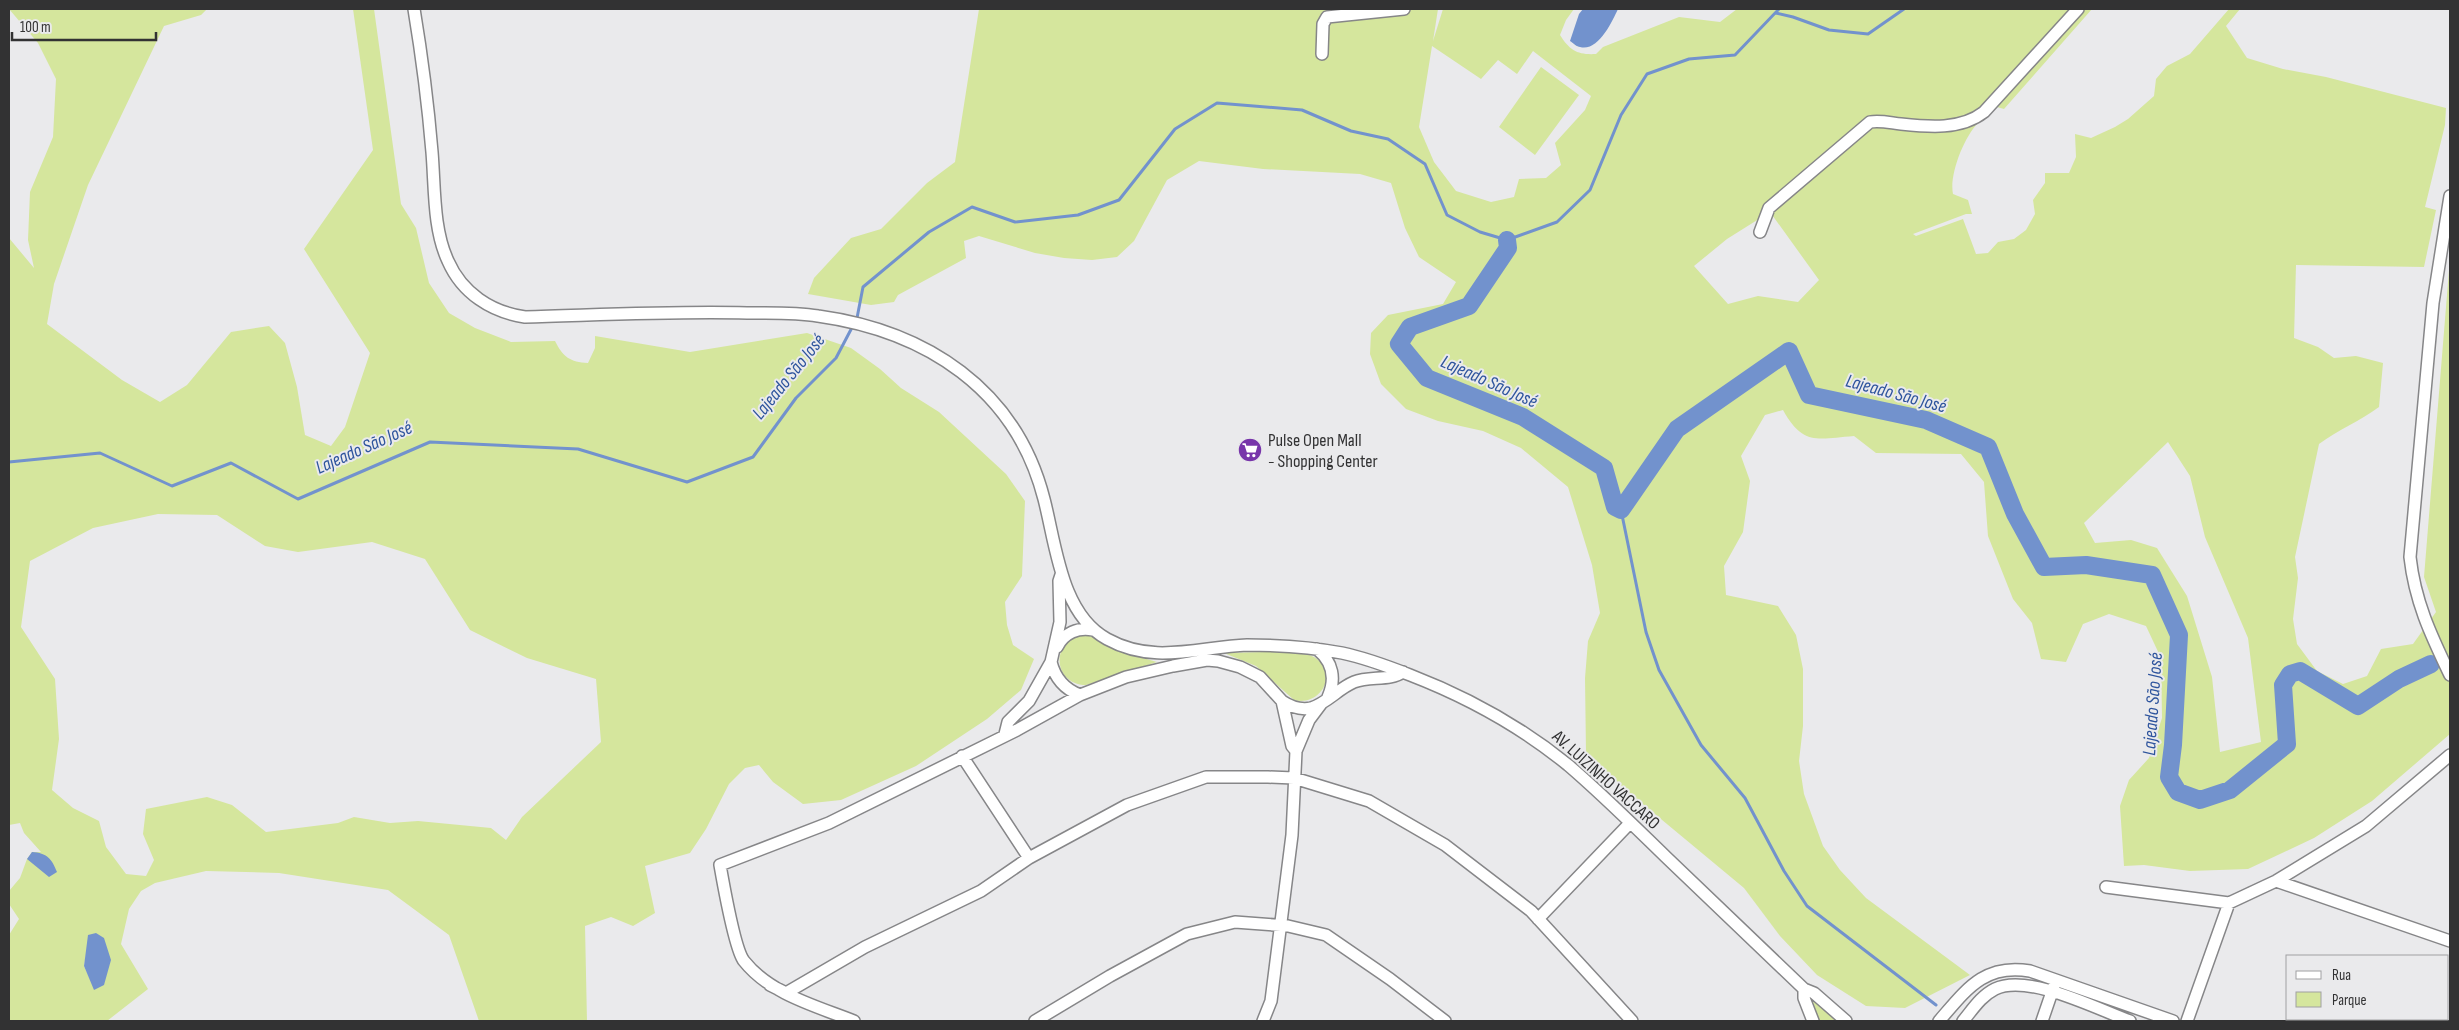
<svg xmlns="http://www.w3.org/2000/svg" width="2459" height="1030" viewBox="0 0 2459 1030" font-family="'Sofia Sans Condensed',sans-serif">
<rect width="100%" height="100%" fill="#eaeaec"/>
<path fill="#d5e69d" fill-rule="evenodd" d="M9,9H207L201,15L164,26L88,185L54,284L47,324L122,380L160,402L187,385L231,332L269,326L285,343L297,387L305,435L331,446L345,427L370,353L304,249L373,150L353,9H374L401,204L416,228L429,283L449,313L475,328L511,342L555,341C563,357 570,362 588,363L595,348V336L690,352L807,333L851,348L880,369L901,388L939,412L1006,474L1025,501L1022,576L1005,602L1007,625L1013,645L1034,659L1021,690L987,719L916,766L841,800L803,804L773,782L759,765L745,768L729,784L706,829L690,853L645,866L655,913L633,926L611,917L585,926L587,1021H479L449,935L388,890L279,873L206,871L155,883L141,891L129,909L121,944L148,989L107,1021H9V935L19,919L9,904V891L20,878L27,859L32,852H41L24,833L20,823L9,825V238L34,268L28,240L30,192L53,137L56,79L38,43ZM158,514L217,515L265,546L298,552L372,542L425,559L470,630L527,658L596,679L601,742L522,817L506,840L491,828L418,821L390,823L354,817L338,823L266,832L232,805L207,797L146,809L143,834L154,860L146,876L126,874L106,847L99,821L73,808L52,790L59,739L55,679L21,627L30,561L93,528ZM87,949L95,990L84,966Z
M979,9H1438L1433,41L1443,9H1574L1566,20L1560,35C1570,51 1578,55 1596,54L1603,47L1679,17L1720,22L1737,9H2092L2004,109L1997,107L1998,104C1991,111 1984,117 1978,123C1964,137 1949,175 1953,194L1968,200L1972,214H1966L1913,234L1916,236L1963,219L1976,254L1988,253L1998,242L2014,239L2026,230L2035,214L2033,200L2045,183V173H2069L2076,157L2075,134L2091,138L2115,127L2128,119L2154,96L2156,79L2167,66L2190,54L2229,9H2240L2226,26L2247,58L2283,69L2326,77L2446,108L2445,125L2425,207L2436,210L2424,267L2296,265L2294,338L2318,347L2334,358L2356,356L2383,363L2379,407C2360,421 2338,430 2319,444L2295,557L2298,578L2293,619L2297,644L2317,671L2343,684L2367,676L2381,649L2413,644L2436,612L2424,577L2450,258V734L2372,801L2314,838L2248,869L2190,871L2144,865L2124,866L2120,806L2129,780L2149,758L2162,718L2161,658L2146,626L2109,614L2083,624L2066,662L2041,659L2032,623L2013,599L1988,536L1984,482L1961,454L1876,453L1854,436C1817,439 1803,446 1783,410L1765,415L1741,456L1750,481L1743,532L1724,566L1726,595L1778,606L1796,635L1803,669V726L1799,761L1804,794L1823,846L1840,870L1866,898L1970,975L1905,1008L1866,1006L1817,975L1780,936L1744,888L1626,790L1586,753L1585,678L1588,641L1600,613L1592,565L1568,487L1521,448L1483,431L1438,421L1406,409L1381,384L1370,354L1371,333L1388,315L1443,304L1456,282L1419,257L1405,228L1391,183L1360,174L1263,169L1199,161L1167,180L1134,241L1117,257L1092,260L1064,258L1035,253L979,236L964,241L966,258L898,295L894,302L871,305L808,294L814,278L851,238L881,229L927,183L955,162ZM1432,46L1481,79L1498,60L1517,74L1533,51L1591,96L1585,110L1555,143L1561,165L1546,178L1519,179L1514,197L1491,202L1456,191L1434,162L1419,127ZM1770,212L1819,280L1798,302L1758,296L1728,304L1694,266L1727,239ZM2168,442L2190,476L2205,537L2248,638L2261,742L2220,752L2212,677L2187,596L2157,548L2131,540L2095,543L2084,523Z
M1541,67L1579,95L1535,155L1499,127Z
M1088,635L1118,651L1157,662L1086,685C1050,684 1051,635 1088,635Z
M1264,652C1278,652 1301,650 1314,657C1340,672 1321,707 1294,700L1256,666L1224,653Z
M1812,999L1836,1021H1819Z"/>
<path fill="#7292cd" d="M1583,9H1618C1612,22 1598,52 1580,47C1577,47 1573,43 1570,41L1579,14Z
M32,852C47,853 52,859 57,872L49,877L27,859Z
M96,933L104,938L111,960L104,985L94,990L84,966L88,935Z"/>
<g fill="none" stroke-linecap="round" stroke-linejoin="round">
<path stroke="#7292cd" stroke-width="3" d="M1776,13L1793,17L1829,30L1868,34L1904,9
M9,462L100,453L172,486L231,463L298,499L430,442L578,449L687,482L753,457L796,398L836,358L857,318L863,287L929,232L972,207L1015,222L1078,215L1119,200L1175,129L1217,103L1302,110L1351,131L1388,139L1425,164L1447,215L1480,232L1507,240L1557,222L1590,190L1621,115L1647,74L1689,59L1735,55L1779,9
M1621,510L1646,632L1659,670L1701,745L1745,798L1784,871L1807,906L1936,1005"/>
<path stroke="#7292cd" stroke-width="18" d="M1507,240L1508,248L1469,306L1410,327L1399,344L1427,378L1523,417L1604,468L1615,507L1621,510L1677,429L1789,351L1809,395L1926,420L1988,447L2015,514L2044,567L2086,565L2152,575L2179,635L2173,745L2169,777L2178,792L2200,800L2230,790L2287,744L2283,685L2290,674L2300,671L2358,706L2399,679L2431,664"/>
<g stroke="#868688" stroke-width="14">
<path id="minor" d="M414,9C422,57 428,104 432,152C435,188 433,229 448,261C462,293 491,312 525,317C599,315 673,311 747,313C770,313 795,312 818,316C926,331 1016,389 1044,499C1056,545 1061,614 1107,639C1154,665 1198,647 1247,645C1279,645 1311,647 1342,653C1366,658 1387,666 1410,675C1467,697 1520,726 1568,765C1602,794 1634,826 1666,857C1712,901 1758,945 1804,989L1814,993L1846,1021
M1322,54L1323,24L1327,17L1404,9
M2450,196L2433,303L2410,557C2415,602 2431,635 2450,675
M1760,232L1769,208L1870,122C1880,120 1891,123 1901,124C1929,127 1961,130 1984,112L2078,9
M1057,647C1064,633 1078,627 1093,630
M1317,649C1333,662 1336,679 1328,697
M1051,662C1055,678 1064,689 1080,695
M1282,701C1291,707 1301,710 1311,708C1326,704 1339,688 1354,682C1370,676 1390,681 1403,672
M1005,734L1008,722L1029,701L1051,662L1060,622L1059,581L1061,575
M962,756L1029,858
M2276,881L2450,941
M2106,887L2229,903L2276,881L2366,826L2450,755
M1538,919L1630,823
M770,985L786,993L865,947L981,891L1029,858L1127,805L1206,777H1268L1294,778L1369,801L1445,845L1531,911L1632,1021
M1804,989V998L1813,1021
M854,1021C816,1006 770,994 744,961C735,950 723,882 720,865L829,823L1017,730L1080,695L1126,677L1173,666L1207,660L1218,661L1240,667L1260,677L1282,701L1292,746L1296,751
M1035,1021L1110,976L1187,934L1235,922L1288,926L1326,935L1390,979L1445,1021
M1263,1021L1271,1001L1292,835L1296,751L1309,720L1321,704
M1939,1021C1966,990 1984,963 2030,971L2173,1021
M1963,1021C1973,1009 1981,996 1995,989C2028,973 2097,1009 2130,1021
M2042,1021L2054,986
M2187,1021L2229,903"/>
</g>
<use href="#minor" stroke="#fff" stroke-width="11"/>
</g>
<defs>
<g id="supermarket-disc" transform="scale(1.25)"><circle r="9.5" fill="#7836aa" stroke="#eaeaec"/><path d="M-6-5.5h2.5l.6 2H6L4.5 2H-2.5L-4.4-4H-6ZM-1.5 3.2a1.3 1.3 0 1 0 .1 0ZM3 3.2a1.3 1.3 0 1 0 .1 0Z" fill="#fff"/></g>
</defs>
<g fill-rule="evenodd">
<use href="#supermarket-disc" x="1250" y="450"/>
</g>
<g text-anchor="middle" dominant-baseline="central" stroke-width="4" stroke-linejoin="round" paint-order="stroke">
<g font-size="18" fill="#323233" stroke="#eaeaec" text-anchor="start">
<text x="1268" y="440">Pulse Open Mall<tspan x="1268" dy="21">- Shopping Center</tspan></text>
</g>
<g font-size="18" fill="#323233" stroke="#eaeaec">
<text transform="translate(1606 780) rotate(42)">AV. LUIZINHO VACCARO</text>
</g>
<g font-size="19" font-style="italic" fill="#2e549d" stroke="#eaeaec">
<text transform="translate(789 377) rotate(-51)">Lajeado São José</text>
<text transform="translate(1489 382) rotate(24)">Lajeado São José</text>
<text transform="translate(1896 394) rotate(15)">Lajeado São José</text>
<text transform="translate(364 448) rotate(-24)">Lajeado São José</text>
<text transform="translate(2153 704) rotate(-86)">Lajeado São José</text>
</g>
</g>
<rect width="2459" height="1030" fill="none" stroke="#323233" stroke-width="20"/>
<rect x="2286" y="955" width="162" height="65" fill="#eaeaec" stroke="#a0a0a2"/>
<rect x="2296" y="971" width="25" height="8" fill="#ffffff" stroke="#a0a0a2"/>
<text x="2332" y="980" font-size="15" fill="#323233">Rua</text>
<rect x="2296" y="992" width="25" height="15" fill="#d5e69d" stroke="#a0a0a2"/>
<text x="2332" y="1005" font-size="15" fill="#323233">Parque</text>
<path d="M12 32v8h144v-8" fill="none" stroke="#323233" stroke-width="2.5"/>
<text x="20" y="32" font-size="15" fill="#323233" stroke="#eaeaec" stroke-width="4" paint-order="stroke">100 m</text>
</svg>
